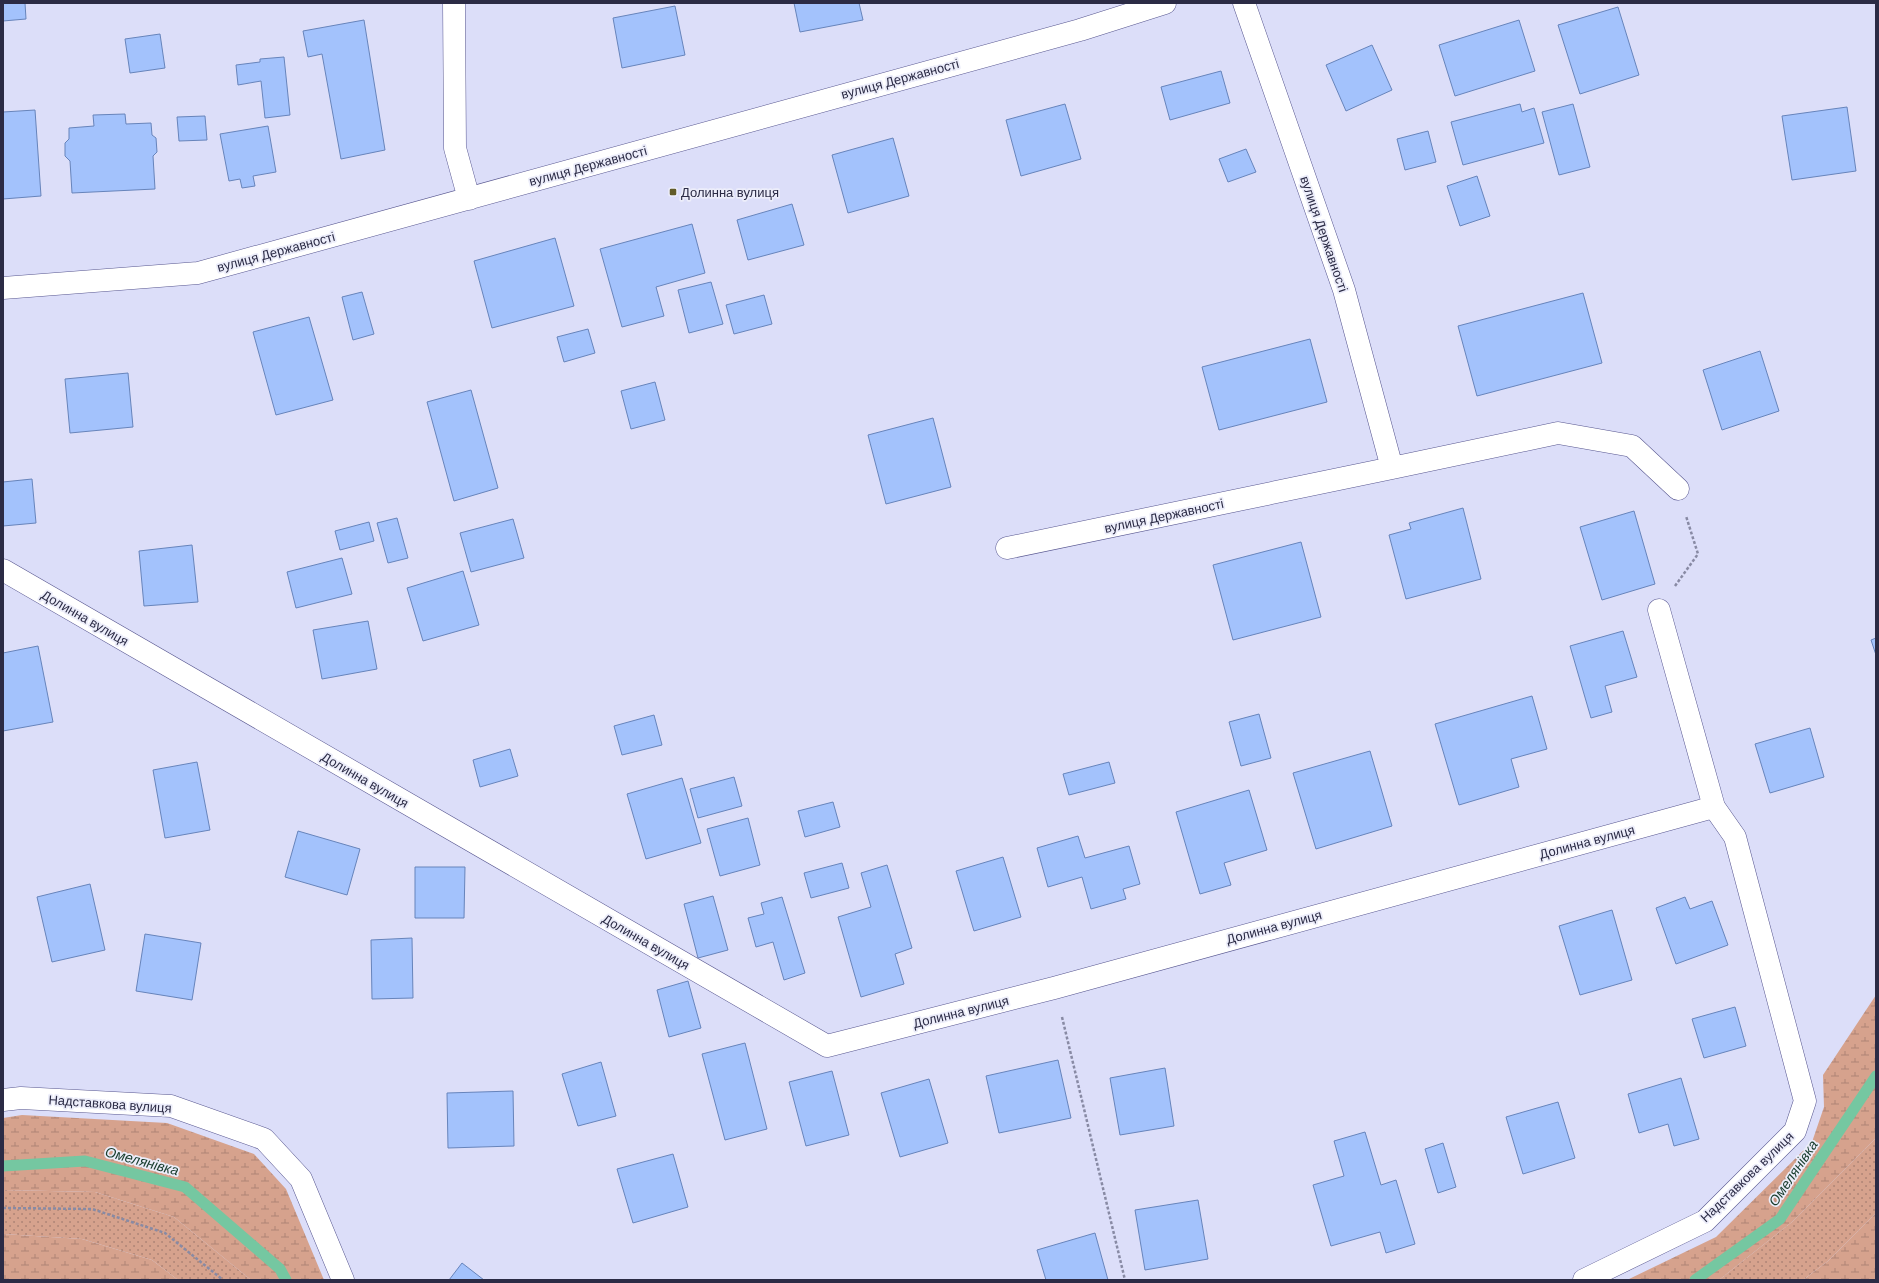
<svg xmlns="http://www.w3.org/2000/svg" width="1879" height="1283" viewBox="0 0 1879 1283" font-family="'DM Sans',sans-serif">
<defs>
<pattern id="grass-dots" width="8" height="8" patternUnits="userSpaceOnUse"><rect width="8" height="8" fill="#d6a28d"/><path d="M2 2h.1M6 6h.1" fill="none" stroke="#ae8475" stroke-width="1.8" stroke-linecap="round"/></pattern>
<pattern id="wetland-marsh" width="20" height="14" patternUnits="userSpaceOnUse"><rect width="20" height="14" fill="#d6a28d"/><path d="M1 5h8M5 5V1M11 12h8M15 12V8" fill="none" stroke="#ae8475"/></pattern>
</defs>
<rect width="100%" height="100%" fill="#dcdef9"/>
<path fill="url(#grass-dots)" d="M1876,1138V1213L1828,1261L1803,1280H1719L1792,1222Z
M3,1190L95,1192L174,1217L251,1280H178L152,1260L82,1239L3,1234Z"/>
<path fill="url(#wetland-marsh)" d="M1876,995V1138L1792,1222L1719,1280H1627L1716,1237L1812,1142L1824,1107L1823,1075Z
M22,1115L167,1123L254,1154L286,1189L324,1280H251L174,1217L95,1192L3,1190V1118Z
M1876,1213V1280H1803L1828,1261Z
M3,1234L82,1239L152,1260L178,1280H3Z"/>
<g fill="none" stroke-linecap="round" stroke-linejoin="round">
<path stroke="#75c7a1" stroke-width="11" d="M3,1166L85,1161L185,1187L280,1269L286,1280
M1695,1280L1780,1219L1876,1076"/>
</g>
<path fill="#a3c2fc" stroke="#6784bb" d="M3,3H25L26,19L3,21Z
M794,3H859L863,20L800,32Z
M675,6L685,55L622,68L613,18Z
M1618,7L1639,75L1580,94L1558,25Z
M364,20L385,150L341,159L322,54L308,57L303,31Z
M1519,20L1535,71L1455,96L1439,45Z
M160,34L165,68L130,73L125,39Z
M1372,45L1392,90L1346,111L1326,65Z
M284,57L290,115L265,118L261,81L238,85L236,65L260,62V59Z
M1221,71L1230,103L1170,120L1161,87Z
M1065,104L1081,159L1021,176L1006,120Z
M1520,104L1522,112L1534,108L1544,143L1463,165L1451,122Z
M1573,104L1590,167L1559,175L1542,112Z
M1847,107L1856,171L1792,180L1782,116Z
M35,110L41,196L3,199V112Z
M125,114L126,124L151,123L152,135L156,138L157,152L153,156L155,189L72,193L70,161L65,156V143L69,139V128L94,126L93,115Z
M205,116L207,140L179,141L177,117Z
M268,126L276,172L253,176L255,186L242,188L240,179L229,181L220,134Z
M1428,131L1436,162L1405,170L1397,139Z
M893,138L909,196L848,213L832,155Z
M1246,149L1256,172L1228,182L1219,159Z
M1477,176L1490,216L1460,226L1447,186Z
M792,204L804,245L748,260L737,220Z
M692,224L705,273L656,287L664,316L622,327L600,249Z
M555,238L574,306L492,328L474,261Z
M711,282L723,324L689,333L678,290Z
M362,292L374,334L353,340L342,297Z
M1583,293L1602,363L1477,396L1458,326Z
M764,295L772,324L734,334L726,305Z
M309,317L333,400L276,415L253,332Z
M588,329L595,353L564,362L557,337Z
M1310,339L1327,402L1219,430L1202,367Z
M1760,351L1779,411L1722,430L1703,370Z
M128,373L133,427L70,433L65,379Z
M655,382L665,420L631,429L621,391Z
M471,390L498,488L454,501L427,402Z
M933,418L951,487L886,504L868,435Z
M32,479L36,523L3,526V482Z
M1463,508L1481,579L1406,599L1389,535L1411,529L1409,523Z
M1634,511L1655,584L1602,600L1580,527Z
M397,518L408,558L388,563L377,523Z
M513,519L524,558L471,572L460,533Z
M369,522L374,541L340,550L335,531Z
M1301,542L1321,617L1233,640L1213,565Z
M192,545L198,602L144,606L139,551Z
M342,558L352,594L296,608L287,572Z
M463,571L479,625L423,641L407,588Z
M368,621L377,669L322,679L313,630Z
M1623,631L1637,677L1605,686L1612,712L1591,718L1570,646Z
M1876,638V655L1871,640Z
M38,646L53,722L3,731V653Z
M1532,696L1547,749L1511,759L1519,787L1459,805L1435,724Z
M1259,714L1271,758L1241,766L1229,722Z
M654,715L662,745L622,755L614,726Z
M1810,728L1824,777L1770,793L1755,744Z
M510,749L518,776L480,787L473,760Z
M1370,751L1392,826L1316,849L1293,773Z
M197,762L210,830L165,838L153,770Z
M1109,762L1115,783L1069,795L1063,774Z
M734,777L742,806L698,818L690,789Z
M682,778L701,843L646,859L627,794Z
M1249,790L1267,850L1224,863L1231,885L1200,894L1176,812Z
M833,802L840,827L805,837L798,811Z
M748,818L760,865L720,876L707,829Z
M298,831L360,849L347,895L285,877Z
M1078,836L1085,858L1129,846L1140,884L1123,889L1126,899L1091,909L1082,877L1048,887L1037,848Z
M1003,857L1021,917L974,931L956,871Z
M842,863L849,888L811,898L804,873Z
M887,865L912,948L895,954L904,984L861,997L838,917L871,907L861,873Z
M415,867H465L464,918H415Z
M90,884L105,950L52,962L37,897Z
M713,896L728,950L698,958L684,904Z
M782,897L805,973L784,980L773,942L756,947L748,918L764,914L761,903Z
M1685,897L1690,909L1712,901L1728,945L1676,964L1656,908Z
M1612,910L1632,980L1580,995L1559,926Z
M145,934L201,943L192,1000L136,991Z
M412,938L413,998L372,999L371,940Z
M688,981L701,1028L669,1037L657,990Z
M1735,1007L1746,1046L1704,1058L1692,1019Z
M745,1043L767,1129L725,1140L702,1054Z
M1058,1060L1071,1118L999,1133L986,1076Z
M601,1062L616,1116L578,1126L562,1074Z
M1165,1068L1174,1126L1120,1135L1110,1078Z
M832,1071L849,1135L806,1146L789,1082Z
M1681,1078L1699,1139L1674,1146L1668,1124L1639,1133L1628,1094Z
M929,1079L948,1143L900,1157L881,1093Z
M513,1091L514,1146L448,1148L447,1093Z
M1558,1102L1575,1158L1523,1174L1506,1117Z
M1365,1132L1381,1185L1396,1180L1415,1244L1386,1253L1380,1232L1331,1246L1313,1185L1344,1176L1334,1141Z
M1443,1143L1456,1187L1438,1193L1425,1149Z
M673,1154L688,1207L633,1223L617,1169Z
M1198,1200L1208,1259L1145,1270L1135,1210Z
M1095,1233L1108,1280H1046L1037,1250Z
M462,1263L484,1280H449Z"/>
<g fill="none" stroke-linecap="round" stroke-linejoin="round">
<g stroke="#585790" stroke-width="23">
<path id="minor" d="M454,3L455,148L469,199
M3,288L198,273L1080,30L1165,3
M1392,468L1558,433L1632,446L1678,489
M1007,548L1392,468L1344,290L1244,3
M3,570L827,1046L1054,988L1714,807L1735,837L1805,1101L1795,1131L1705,1221L1584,1280
M1659,610L1714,807
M3,1100L21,1098L171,1106L264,1139L301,1179L343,1280"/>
</g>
<path stroke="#888aa4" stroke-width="2.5" stroke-dasharray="3 2" stroke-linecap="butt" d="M1675,586L1698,554L1686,516
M1062,1017L1125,1280
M3,1208L92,1209L165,1233L223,1280"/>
<use href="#minor" stroke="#fff" stroke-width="22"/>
</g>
<rect fill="#615b28" stroke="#ecedfa" stroke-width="1.5" x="669" y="188" width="8" height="8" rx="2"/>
<g text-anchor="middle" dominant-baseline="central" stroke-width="3.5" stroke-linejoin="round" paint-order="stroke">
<g font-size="13" fill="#2b2b45" stroke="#ecedfa">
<text transform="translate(900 79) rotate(-15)">вулиця Державності</text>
<text transform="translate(588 166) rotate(-15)">вулиця Державності</text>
<text transform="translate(1324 234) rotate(71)">вулиця Державності</text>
<text transform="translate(276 252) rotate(-15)">вулиця Державності</text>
<text transform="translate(1164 516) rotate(-12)">вулиця Державності</text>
<text transform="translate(85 618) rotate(30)">Долинна вулиця</text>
<text transform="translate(365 780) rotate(30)">Долинна вулиця</text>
<text transform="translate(1587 842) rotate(-15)">Долинна вулиця</text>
<text transform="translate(1274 927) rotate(-15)">Долинна вулиця</text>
<text transform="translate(646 942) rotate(30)">Долинна вулиця</text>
<text transform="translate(961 1012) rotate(-14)">Долинна вулиця</text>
<text transform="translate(110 1104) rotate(4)">Надставкова вулиця</text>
<text transform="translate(1747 1177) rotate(-44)">Надставкова вулиця</text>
</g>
<g font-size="13" fill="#2b2b45" stroke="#ecedfa" text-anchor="start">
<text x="681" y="192">Долинна вулиця</text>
</g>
<g font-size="14" font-style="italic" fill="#163b2b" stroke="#ecedfa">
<text transform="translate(142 1161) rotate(15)">Омелянівка</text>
<text transform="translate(1793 1173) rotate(-56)">Омелянівка</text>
</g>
</g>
<rect width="1879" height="1283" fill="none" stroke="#2b2b45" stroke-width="8"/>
</svg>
